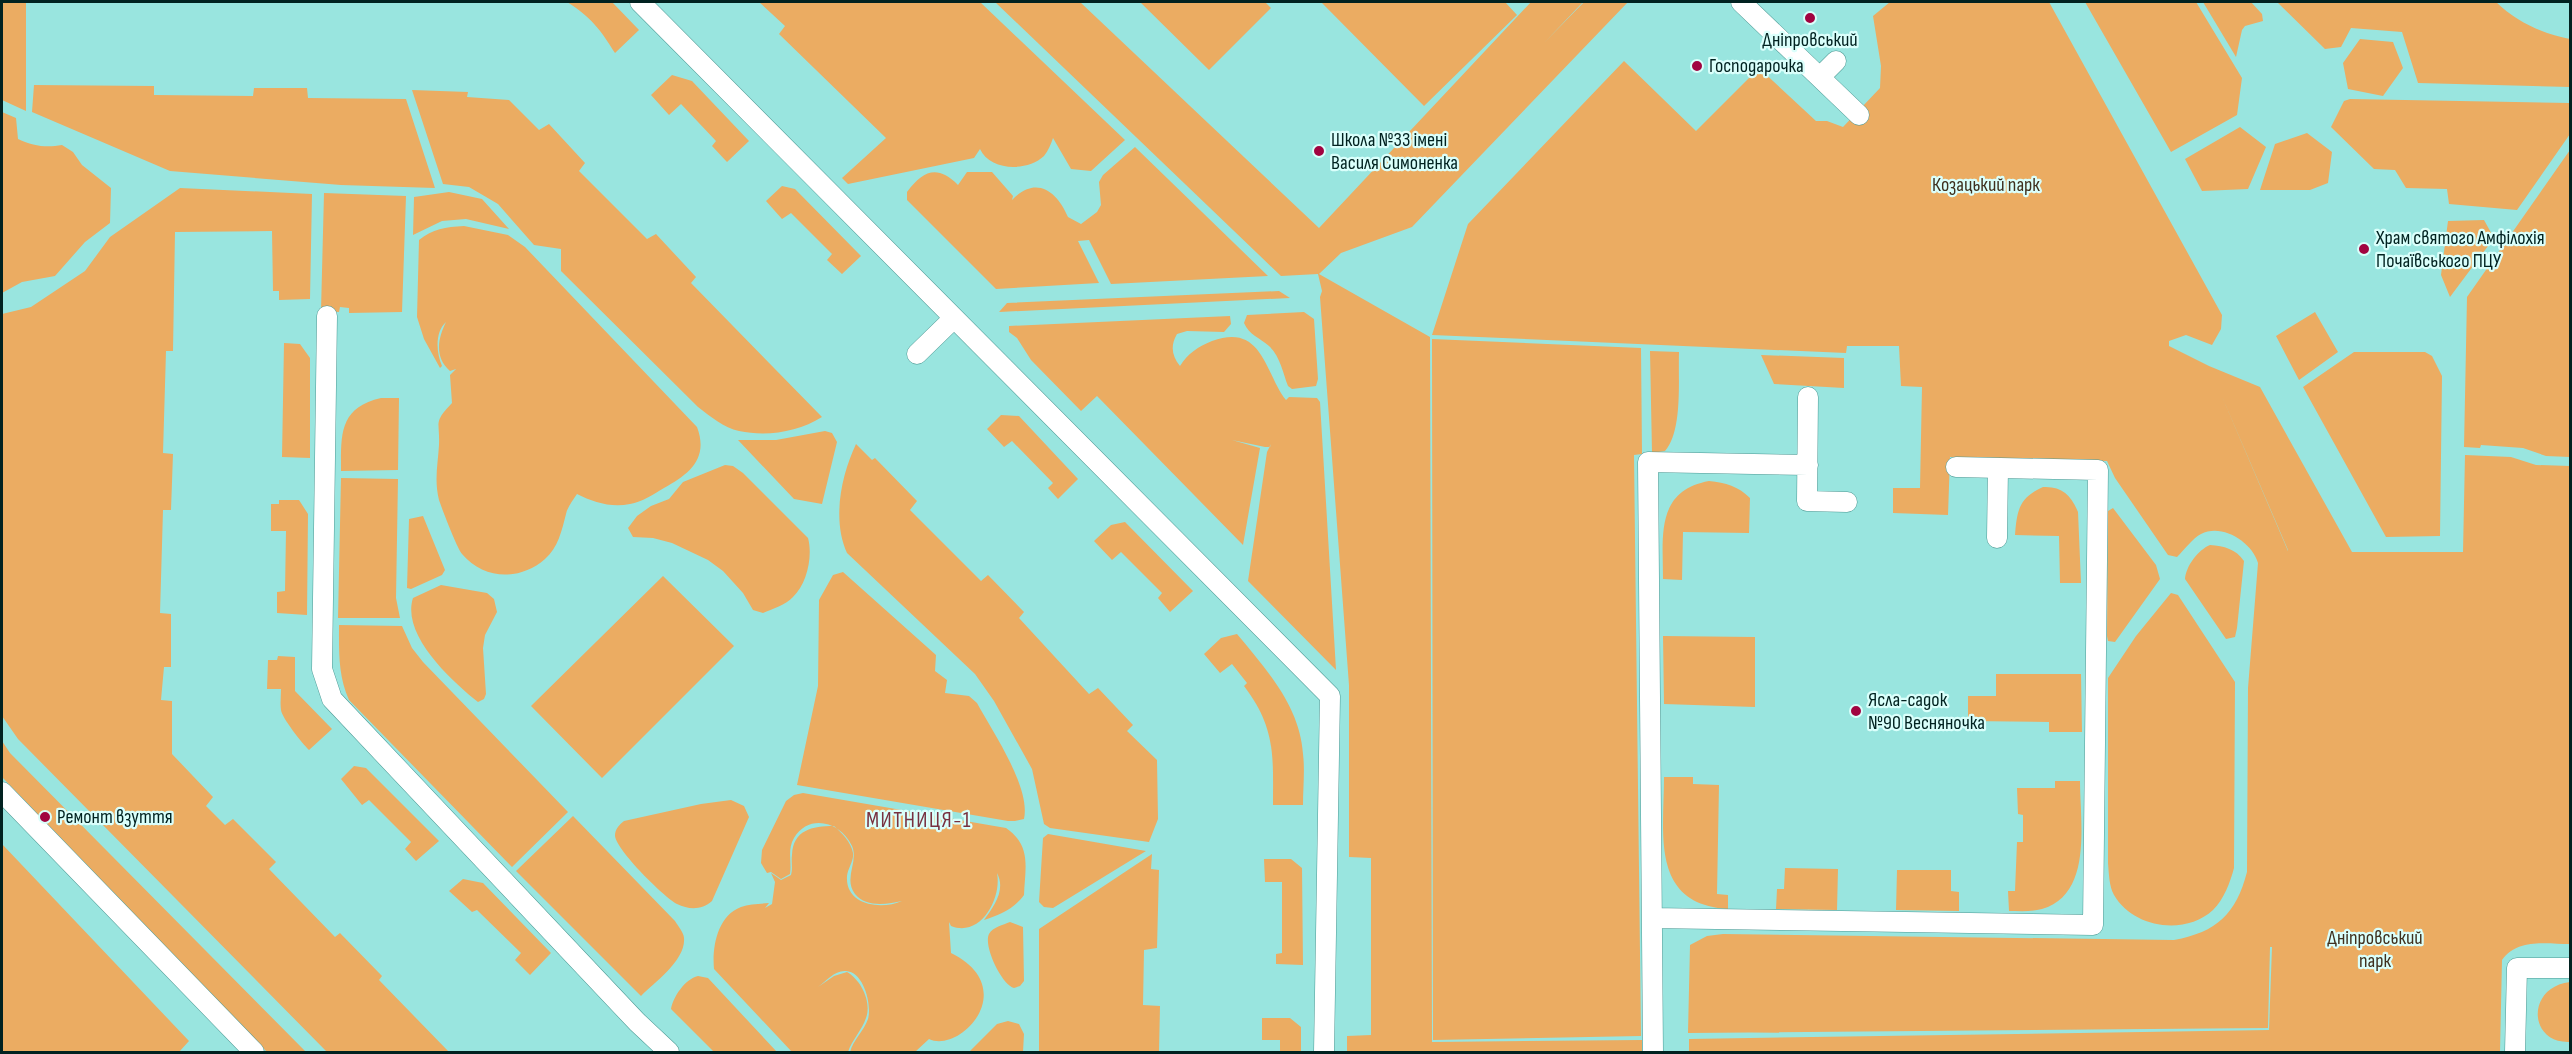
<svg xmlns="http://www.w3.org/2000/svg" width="2572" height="1054" viewBox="0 0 2572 1054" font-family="'Sofia Sans Condensed',sans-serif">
<rect width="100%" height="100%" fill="#99e5df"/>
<path fill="#ebac62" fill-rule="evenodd" d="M2,2H26V111L2,100Z
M567,2H612L639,30L615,53C600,29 591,17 567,2Z
M759,2H980L1125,140L1091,171L1071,169L1053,138C1051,144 1048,151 1044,156C1027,172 990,171 980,149L974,158L848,184L842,178L886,138L779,34L785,26Z
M995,2H1080L1319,228L1531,2H1583L1544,43L1584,2H1628L1412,227L1341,253L1319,274L1430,337L1432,1042L1642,1040V1052H1347V1036L1371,1035V858L1349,857V685L1320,297L1322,291L1318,274L1281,276Z
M1140,2H1265L1271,8L1209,70Z
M1321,2H1505L1517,15L1424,106Z
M1890,2H2049L2222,315L2221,329L2212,345L2186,335L2169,341V346L2209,366L2260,387L2352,552H2463L2465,455L2511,457L2536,465L2570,466V944C2546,944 2518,938 2502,960L2500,1052H1689V1039L2269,1030L2272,947H2270L2268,1028L1688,1033L1690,945L1707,936L1723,934L2174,940C2217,932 2236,914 2247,872L2248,688L2258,563C2252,542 2222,523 2201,534C2193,538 2184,550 2177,557L2168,555L2115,478L2107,461L1950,457L1948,515L1893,513V488H1920L1922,387L1901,386L1899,346H1847L1846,353L1432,335L1468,224L1624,61L1696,131L1759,68L1816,121H1827L1843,127L1880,88L1881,66L1873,16ZM2220,392L2288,550V551Z
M2085,2H2196L2242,78L2237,115L2171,152Z
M2203,2H2251L2262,14L2263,21L2245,26L2242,30L2236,57Z
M2277,2H2496C2517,22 2541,33 2570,39V87L2418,83L2402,32L2351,28L2341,47L2325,49Z
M2360,39L2393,42L2403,68L2383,96L2348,89L2343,63Z
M672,75L692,81L749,141L727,162L712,146L716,141L681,104L669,115L651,95Z
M34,85L154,86V95L253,96L254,88H307L308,98L406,99L435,188L341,185L170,171L32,112Z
M412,90L468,92L467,97L509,100L539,130L549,124L585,163L579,171L647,239L656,234L696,277L691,283L822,417C798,432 767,437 739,431C724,428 710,416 698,407L561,271V249L534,245L498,204L469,187L443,184Z
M2350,99L2570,103V134L2517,210L2449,204L2447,189L2406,188L2395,170L2374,169L2331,127L2344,101Z
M2,112L16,118L18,139C33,146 46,148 62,145L73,152L82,165L111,188L110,223L85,242L55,276L22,282L2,293Z
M2240,127L2266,147L2248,189L2202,191L2185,159Z
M2307,133L2332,152L2328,183L2310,190H2260L2275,144Z
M1135,147L1268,276L1111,284L1089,240L1078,241L1099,283L996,289L907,200V192C923,171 937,164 958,185L967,172H992L1013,196L1012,200C1036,175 1057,191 1068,217L1081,224L1097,212L1101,205L1099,182L1103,175Z
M2570,150V457L2546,456L2523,448L2481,445L2480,448L2464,447L2467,297Z
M782,186L795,189L861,256L842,274L827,260L832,254L791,213L782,219L766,201Z
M180,188L312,194L310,299L279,300V291H273L272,231L175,232L173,351H166L163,453L173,454L171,510H163L160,613L171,614V667H164L161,700L172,701V754L213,797L206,806L225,825L233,819L276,862L269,869L335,937L340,933L382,976L379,980L449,1052H327L18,739L2,716V314L31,307L85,271L110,237Z
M449,192L482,199L509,229L466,219L442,221L413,235L414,197Z
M324,193L406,196L402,312L349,313V308L340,307L339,312L321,311Z
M2484,220L2494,238L2450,297L2441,275L2448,221Z
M464,226L508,235L525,247L697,427C709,459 689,474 664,488C654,494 642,502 630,504C611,508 593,502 577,494C573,500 567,508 566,514C562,530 558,548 545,559C520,581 484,580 462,554C457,548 442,509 439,500C434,480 438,463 439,445C440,421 433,423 452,403L450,375L456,369L450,371C434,357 438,338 446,322C435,332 436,352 442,366L440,368L424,339L417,317L419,240C433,229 445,227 464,226Z
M1279,291L1290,298L999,312L1007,303Z
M1304,312L1314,319L1318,379L1316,386L1292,389L1288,386C1283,373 1280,356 1269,346C1260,338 1249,335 1244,323L1247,315Z
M2315,312L2338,352L2299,380L2276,336Z
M1230,316L1231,324L1224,332L1187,331L1177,334C1170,346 1172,356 1180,366C1188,353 1198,347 1212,341C1263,322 1265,374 1286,400L1289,397L1317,398L1320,402L1336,670L1248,581L1267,452L1271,444L1270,447H1265L1232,440L1260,448L1243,545L1097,396L1081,411L1031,360L1017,338L1009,332V326Z
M1432,339L1641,348L1642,454L1634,455L1641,1036L1433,1040Z
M284,343L300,344L310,358V458L282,457Z
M1650,351L1679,352C1678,379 1683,431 1665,451L1652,453Z
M2354,352H2425L2432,356L2442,376L2440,536L2386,537L2303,387Z
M1761,355L1844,358V388L1774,384Z
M381,398H399L398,470L341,471C341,434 339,408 381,398Z
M1001,415L1019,416L1078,479L1058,499L1048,488L1053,483L1012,441L1004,447L987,429Z
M825,431L832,433L837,442L822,504L794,499L738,440H776Z
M856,444L872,460L875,458L917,501L910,510L981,581L988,575L1024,612L1019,618L1089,694L1098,688L1133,725L1127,731L1157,760L1158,819L1149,842L1050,828L1044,824L1032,769L994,701L975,674L847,553C832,520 841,476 856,444Z
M725,465L733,466L743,473L808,538C813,556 807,584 793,597C786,605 772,609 763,613L753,610L743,593L723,571L708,560L672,543L653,538L633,537L628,528L637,516L651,506L669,499L683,482Z
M341,478L398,479L396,598L400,618H338Z
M1709,481C1726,483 1738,486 1750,498L1749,533L1683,532L1682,580L1663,579C1663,537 1655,491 1709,481Z
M2043,487C2062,486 2071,495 2078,512L2081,583H2060L2059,536L2015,535C2017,510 2019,498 2043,487Z
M279,500H299L308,514L307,615L277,613V592L285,591L286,531H271V504H279Z
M2113,508L2156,565L2160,579L2115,642L2108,641L2107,636L2108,511Z
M423,516L445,570L442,575L411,589L407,588L409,519Z
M1125,522L1193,591L1170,612L1158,598L1162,593L1121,552L1112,560L1094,541L1111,525Z
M2210,545C2224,546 2236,549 2244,561L2237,628L2235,637L2226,639L2185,579C2186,566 2198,550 2210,545Z
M843,572L936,655L935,671L947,680L945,693L969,696L977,703C992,731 1031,787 1024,819L1015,821H1008L797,785L818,686L819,600L833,575Z
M663,576L734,646L602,778L531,706Z
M441,585L487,593L494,599L497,612L485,635L483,648L486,694L484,699L478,702C452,681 401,635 413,598Z
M2171,593L2178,595L2235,682L2234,868C2230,883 2224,899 2213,910C2185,936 2133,928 2114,895C2109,886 2109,874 2108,863V678L2136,636Z
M339,625L402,626L412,648L423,662L568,812L512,867L349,700C338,675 339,652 339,625Z
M1237,634C1266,669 1300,706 1303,754C1305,770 1303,788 1303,805H1273C1273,756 1276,728 1244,686L1247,683L1232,664L1220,673L1204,654L1221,638Z
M1663,636L1755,637V707L1664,704Z
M278,656L295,657V691L332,729L309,750C302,743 282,718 281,710C280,703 281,696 281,689H267L268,660H277Z
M1996,674H2081L2082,732H2049V722L1968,721V696H1996Z
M2,741L10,753L306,1052H267L2,777Z
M354,766L366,768L439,841L416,861L405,849L411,842L369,800L362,805L341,779Z
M1664,777H1693V784L1719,785L1717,894L1728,895V909C1650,904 1664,834 1664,777Z
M2055,781H2080C2080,823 2093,894 2042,909C2031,912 2020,911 2009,911L2008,891H2015L2017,842H2023V815L2018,814L2017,788H2055Z
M803,793L1006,828C1032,846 1025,868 1024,895C1014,909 999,915 984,920C994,906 1006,890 997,873C1002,898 981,938 951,926L949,922L951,953C1022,988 960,1054 929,1039L915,1052H850C853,1040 864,1031 868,1019C872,1005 864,972 846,971C835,970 826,981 818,987L834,976L847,972C861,980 872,1002 866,1018C862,1030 852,1040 848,1052H792L714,969C712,948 717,916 741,907C749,904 760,904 769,903L765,908L772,904L775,882L771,873L781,880L791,875C793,868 791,862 792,855C793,830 812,826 834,826C842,833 851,842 853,853C854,861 848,868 847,876C845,906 882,910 902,901C888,904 866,908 855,894C843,878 859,862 852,846C841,822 809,813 794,838C787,850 792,862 790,874L781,879L771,872L767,873L761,863L762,850L786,801L794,795Z
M731,800L744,806L749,817L712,901C702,910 689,910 677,904C664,897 617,851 615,836C615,829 619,825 624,821L701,804Z
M573,816L675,921C678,926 684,933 684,938C686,960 655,982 641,996L516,871Z
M1048,834L1146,851L1053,908L1044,907L1039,902L1043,838Z
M2,844L189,1041L179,1052H2Z
M1152,854L1151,869L1159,870L1157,948L1144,950L1143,1005L1160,1006L1159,1052H1039V929Z
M1264,859H1291L1302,868L1303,965L1276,964V954L1282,953V882H1265Z
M1785,868L1838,869L1837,910L1776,909L1777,889H1784Z
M1897,870H1951V891L1959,892V911L1896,910Z
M463,879L483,883L551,953L530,975L515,960L521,953L477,910L472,912L449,891Z
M1010,922L1023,927L1024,981L1020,986L1014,988C1002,985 983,946 989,934C993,927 1003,925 1010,922Z
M698,976L708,978L777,1052H714L671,1009C673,997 685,979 698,976Z
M2570,982V1042C2528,1044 2526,987 2570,982Z
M1262,1018H1290L1301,1027V1052H1280V1040H1262Z
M1008,1021L1019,1024L1024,1034L1023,1052H969L997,1024Z"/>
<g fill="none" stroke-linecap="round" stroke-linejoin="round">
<g stroke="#4d9994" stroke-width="21">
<path id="lane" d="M640,2L1330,696L1324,1052
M1741,2L1859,115
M1820,77L1836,61
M327,316L322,669L332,699L637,1022L669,1052
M917,354L954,318
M1808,397L1807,501L1847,502
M1997,538L1998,468
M2,792L254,1052
M1652,918L2093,925L2098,470L1956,467
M1653,1052L1648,462L1808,465
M2515,1052L2517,968H2570"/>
</g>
<use href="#lane" stroke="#fff" stroke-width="20"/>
</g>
<g fill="#a10340" stroke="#dafffb" stroke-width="2">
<circle cx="1810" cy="18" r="6"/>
<circle cx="1697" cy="66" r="6"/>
<circle cx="1319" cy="151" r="6"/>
<circle cx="2364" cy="249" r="6"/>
<circle cx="1856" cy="711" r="6"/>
<circle cx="45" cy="817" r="6"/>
</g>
<g text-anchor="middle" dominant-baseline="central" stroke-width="4.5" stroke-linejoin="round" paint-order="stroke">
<g font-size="20" fill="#012220" stroke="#dafffb" text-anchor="start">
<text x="1810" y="40" text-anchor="middle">Дніпровський</text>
<text x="1709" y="66">Господарочка</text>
<text x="1331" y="140">Школа №33 імені<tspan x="1331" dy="23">Василя Симоненка</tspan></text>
<text x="2376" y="238">Храм святого Амфілохія<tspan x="2376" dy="23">Почаївського ПЦУ</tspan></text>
<text x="1868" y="700">Ясла-садок<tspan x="1868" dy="23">№90 Весняночка</tspan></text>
<text x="57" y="817">Ремонт взуття</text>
</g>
<g font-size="20" fill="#3f301e" stroke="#dafffb">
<text x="1986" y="185">Козацький парк</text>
<text x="2375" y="938">Дніпровський<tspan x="2375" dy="23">парк</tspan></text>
</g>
<g font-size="22" letter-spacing="1.5" fill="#783140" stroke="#dafffb">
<text x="919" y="820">МИТНИЦЯ-1</text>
</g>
</g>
<rect width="2572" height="1054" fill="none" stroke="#012220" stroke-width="6"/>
</svg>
